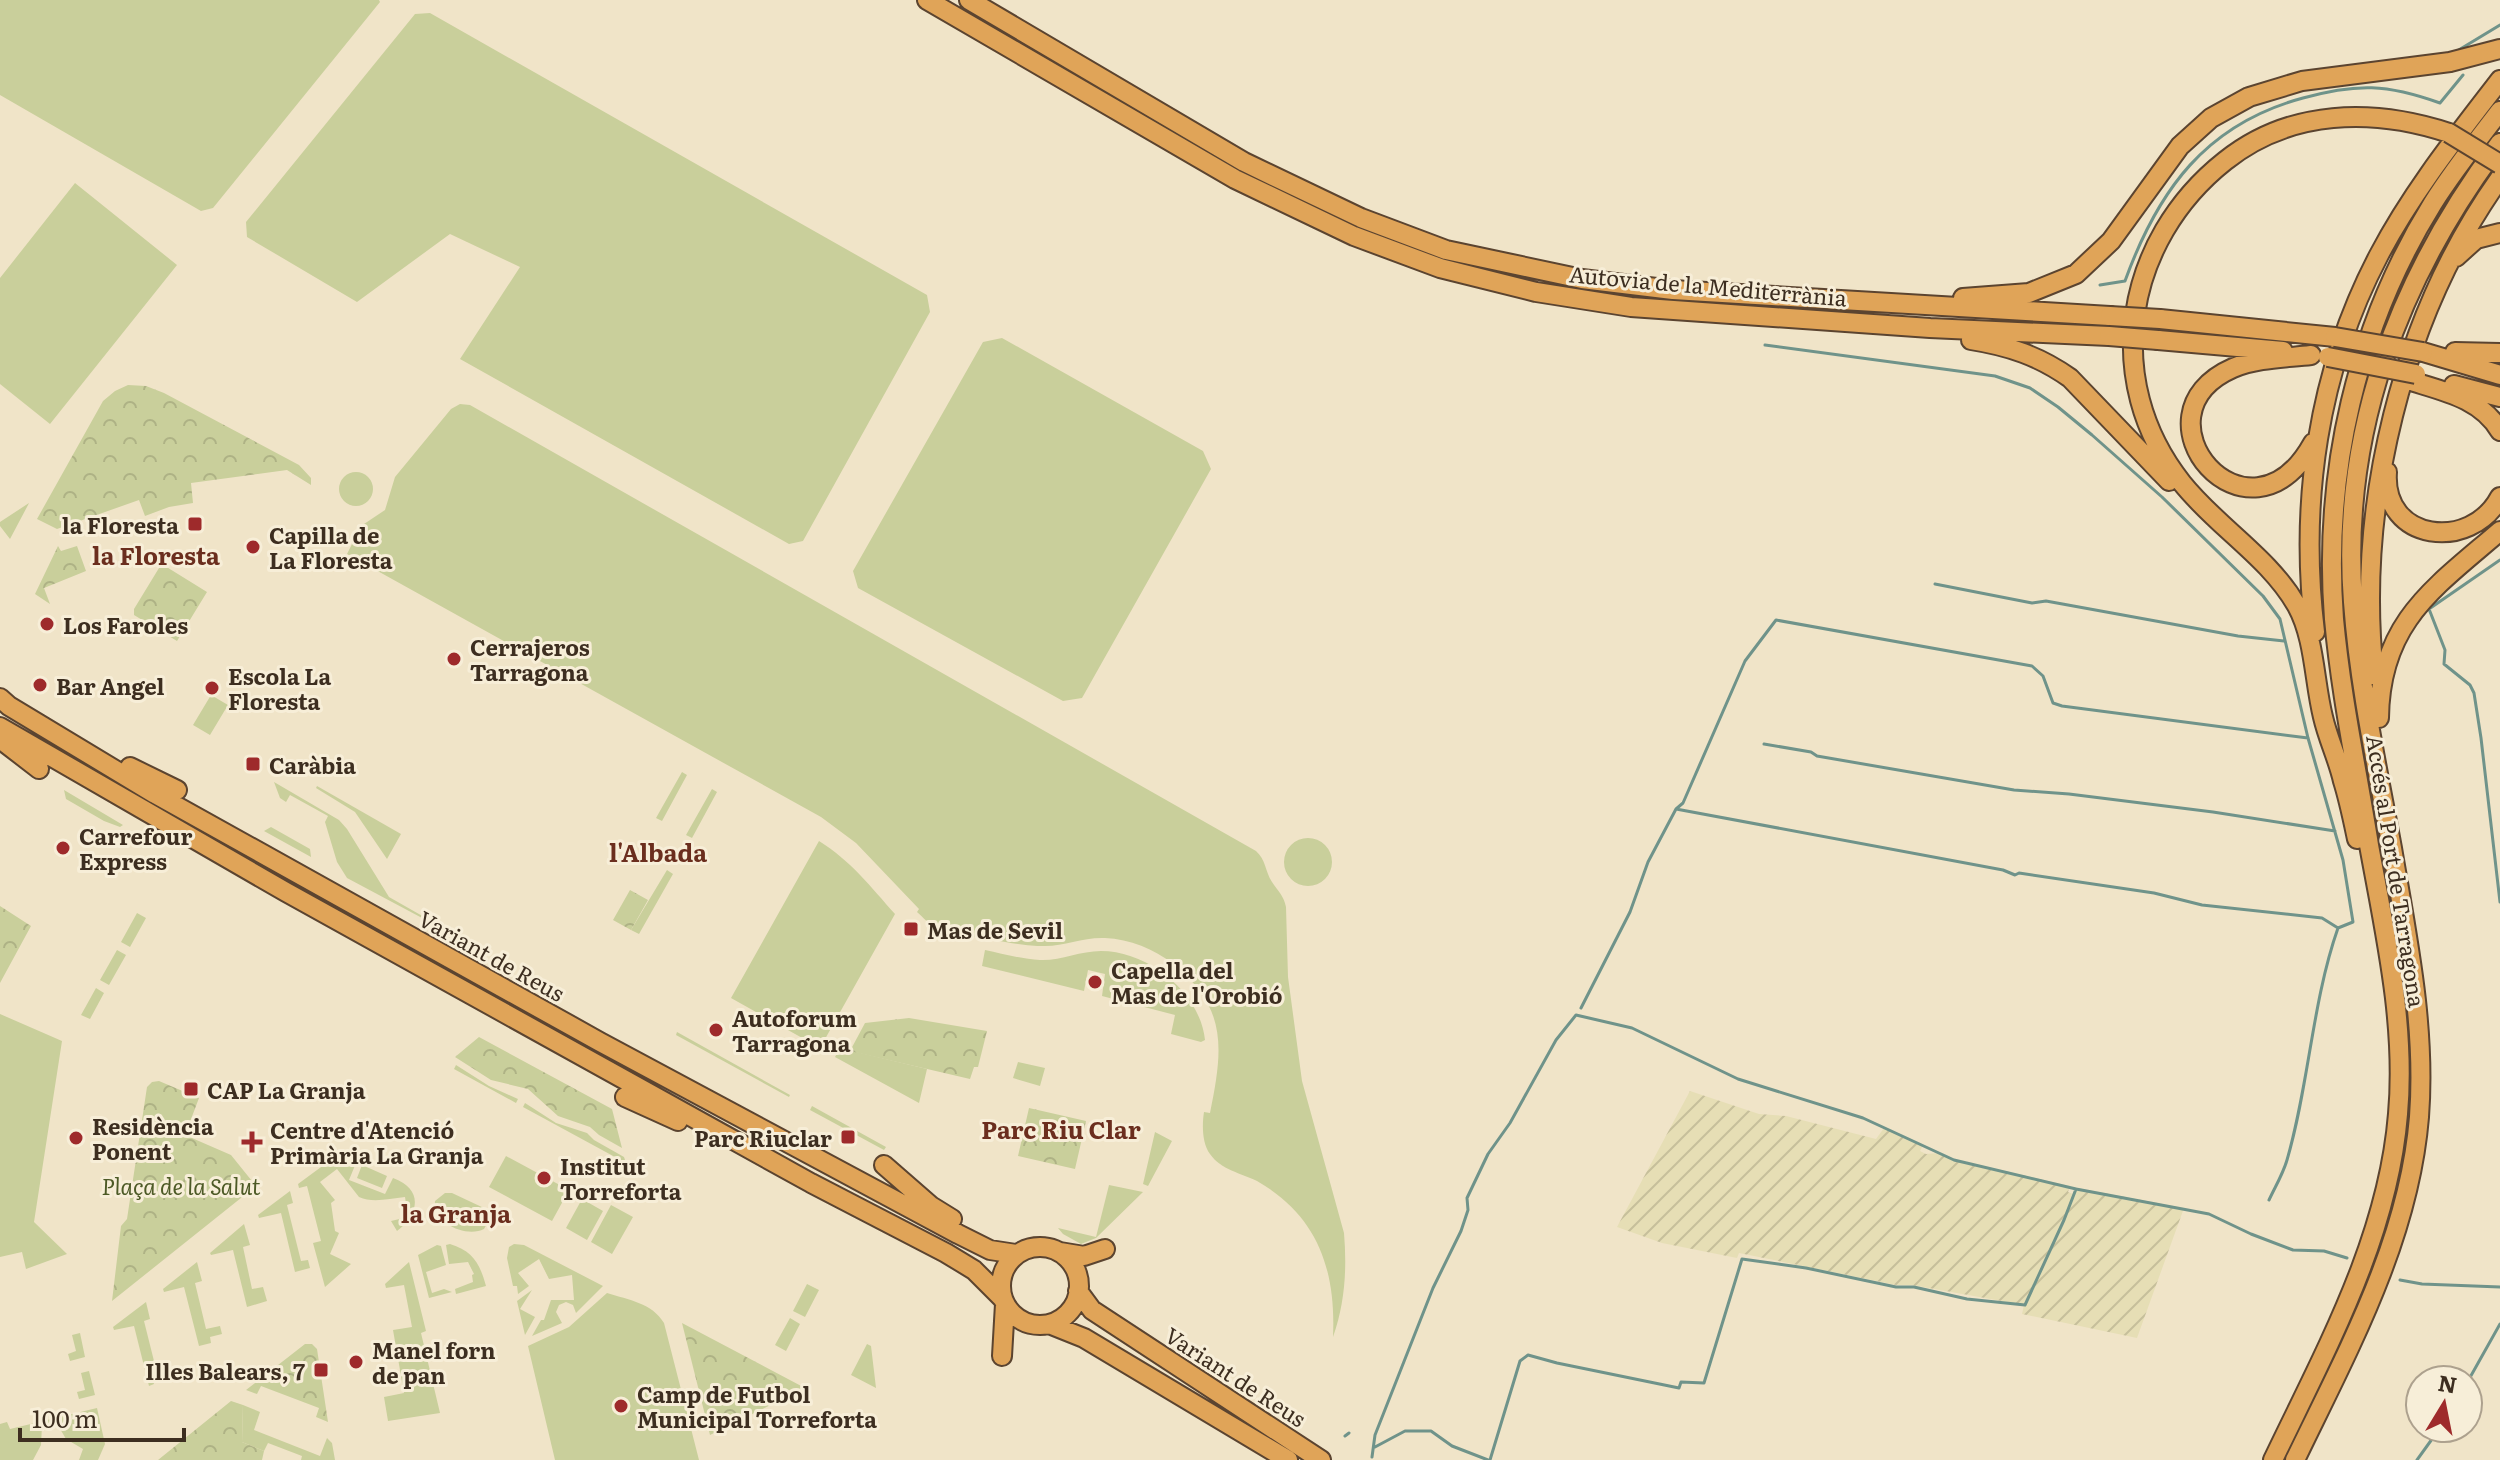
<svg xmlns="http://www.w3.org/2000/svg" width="2500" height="1460" viewBox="0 0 2500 1460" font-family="Literata,serif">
<defs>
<pattern id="farmland-furrows" width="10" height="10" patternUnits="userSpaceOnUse" patternTransform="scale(2)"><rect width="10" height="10" fill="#e6deb5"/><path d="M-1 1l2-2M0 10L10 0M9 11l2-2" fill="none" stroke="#c6bf9b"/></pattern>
<pattern id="forest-crowns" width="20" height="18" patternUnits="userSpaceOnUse" patternTransform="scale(2)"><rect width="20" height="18" fill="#c9cf9b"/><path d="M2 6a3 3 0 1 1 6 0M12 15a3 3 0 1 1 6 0" fill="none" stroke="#aeb285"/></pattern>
</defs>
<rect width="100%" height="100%" fill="#f0e4c8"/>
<path fill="url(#farmland-furrows)" d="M1690,1091L1759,1114L1786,1116L1876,1139L1884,1128L1923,1145L1920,1151L1926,1154L1939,1153L1953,1159L2070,1186L2068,1192L2073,1194L2077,1188L2184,1208L2137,1338L2022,1314L2024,1305L1912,1285H1896L1739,1253L1737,1258L1662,1243L1617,1227Z"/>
<path fill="#c9cf9b" d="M0,0H379L380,2L213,208L201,211L0,95Z
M430,13L927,295L930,312L803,541L789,544L460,359L520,267L450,234L357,302L247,237L246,222L415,14Z
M75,183L177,265L50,424L0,384V278Z
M1002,338L1203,451L1211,469L1082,698L1063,701L858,588L853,571L983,342Z
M460,404L470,405L1256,851C1266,860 1265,871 1272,882C1278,891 1284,896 1286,907L1288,977L1302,1081L1344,1233C1347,1269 1345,1303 1333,1337C1336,1270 1318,1216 1257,1181C1241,1173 1221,1170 1210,1154C1202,1143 1202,1125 1204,1112L1210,1113C1223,1049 1228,1008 1173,964C1154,949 1130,939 1105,938C1084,937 1065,946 1045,946C1025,947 955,934 936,927C928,924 923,917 917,912L919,909L856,843L821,817L347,554L361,526L385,510L395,477L451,409Z
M339 489a17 17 0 1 1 34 0a17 17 0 1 1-34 0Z
M29,503L28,505L10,539L0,526V522Z
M211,695L228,705L210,735L193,725Z
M682,772L687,775L662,821L656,818Z
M274,782L339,820L347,829L389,897L484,951L347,878L337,862L325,822L328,816L290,795L286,802L280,798Z
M317,786L401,834L387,859L355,812L316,788Z
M712,789L717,792L692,838L686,835Z
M64,790L123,825L120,827L104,821L66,799Z
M271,827L310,849L311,857L264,831Z
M1284 862a24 24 0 1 1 48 0a24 24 0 1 1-48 0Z
M819,841C850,860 871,887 895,914L820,1048L731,998Z
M667,870L673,874L639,934L631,930Z
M137,913L146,918L130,947L121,942Z
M117,950L126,955L109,985L100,980Z
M985,950C1003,954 1022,959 1040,960C1060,961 1080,951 1101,951C1148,951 1200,992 1205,1040L1201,1042L1171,1034L1175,1015L1102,996L1105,974L1088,970L1084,991L982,966Z
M96,988L104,993L90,1019L81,1015Z
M0,1014L62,1041L34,1222L67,1254L26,1269L22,1252L0,1257Z
M677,1032L790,1095L789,1097L676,1035Z
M840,1048L927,1069L919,1103L835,1057Z
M1018,1062L1045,1068L1040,1086L1013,1078Z
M456,1065L489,1086L518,1099L516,1103L454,1069Z
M525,1103L556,1123L587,1133L594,1140L624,1157L626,1163L523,1107Z
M812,1106L886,1147L884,1150L810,1110Z
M1155,1132L1172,1141L1148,1186L1143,1184Z
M336,1156L356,1163L349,1180L385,1194L393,1178C423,1189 420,1213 397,1231L391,1221L408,1217L405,1197C388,1199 372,1203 359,1197L337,1169L320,1182L335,1200L331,1203L335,1231L339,1233L330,1254L351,1264L325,1287L313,1243L321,1241L307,1186L299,1188L298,1184Z
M506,1156L569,1190L552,1221L489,1187Z
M362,1165L387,1176L382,1188L357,1178Z
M1109,1185L1143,1192L1096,1238L1081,1244L1063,1234L1058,1228L1096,1237Z
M290,1191L293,1203L287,1205L301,1261L308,1260L310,1268L295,1272L281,1213L259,1218L258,1215Z
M445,1193H452L486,1209L488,1222L484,1229C466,1238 433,1223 435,1201Z
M582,1199L603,1211L587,1240L566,1228Z
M611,1205L633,1217L612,1254L591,1242Z
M244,1224L250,1245L243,1247L252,1289L263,1287L267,1301L247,1307L233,1250L211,1255L210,1253Z
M450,1244C473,1251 480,1264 486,1286L456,1294L455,1289L473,1282L472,1275L474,1274L468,1262L449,1264L446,1245Z
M514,1244L524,1245L603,1286L576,1313L573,1305L566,1302L559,1305L556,1312L562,1323L532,1336L541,1320H544L551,1300H574L572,1275L549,1279L539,1259L518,1273L529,1286L518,1294L517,1286H513L507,1258L509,1247Z
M437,1245L441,1246L446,1265L426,1272L432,1293L444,1289L452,1292L429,1298L418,1255Z
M197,1262L202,1281L195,1283L206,1329L220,1326L222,1334L210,1337L211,1343L199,1346L184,1287L164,1292L163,1289Z
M409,1262L426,1331L421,1333L440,1413L388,1421L384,1397L404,1393L393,1330L412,1327L404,1285L386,1288L385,1284Z
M807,1284L819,1290L805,1317L793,1311Z
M532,1290L520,1309L535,1317L525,1335L517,1301Z
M607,1293C629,1300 652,1303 664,1323L699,1460H555L528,1346L569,1327Z
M146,1302L150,1319L144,1321L155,1365L162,1364L166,1377L153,1380L154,1384L149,1386L134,1326L114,1330L113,1327Z
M790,1318L800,1324L786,1351L775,1345Z
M80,1333L85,1357L70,1361L68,1354L76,1351L72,1335Z
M867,1344L871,1346L876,1388L851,1375Z
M89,1371L95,1395L79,1399L77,1392L85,1390L81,1373Z
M243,1405L260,1412L254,1430L320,1456L327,1438L332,1443L335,1460H301L302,1456L268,1443L264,1451L242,1442Z
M97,1408L105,1444L98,1460H79L83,1449L66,1439L56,1422L42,1425L41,1445L33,1460H0V1424L7,1422L10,1429Z"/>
<path fill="url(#forest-crowns)" d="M128,385L146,386L164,393L299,465L311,478V485L287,470L191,483L193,503L169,507L145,516L139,500L57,529L37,519L103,401L115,391Z
M58,546L61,551L77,546L86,571L44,588L50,604L35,594Z
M165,566L207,592L177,641L134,615V609L159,568Z
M630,890L648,900L631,930L613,920Z
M0,906L31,926L0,983Z
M909,1018L987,1031L978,1067H974L970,1079L850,1051L865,1023Z
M479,1037L612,1109L622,1148L599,1135L590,1127L558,1116L528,1089L491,1080L455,1057Z
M159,1081L199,1098L185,1135L231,1155L256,1186L112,1301L121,1226L127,1219L147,1087L152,1082Z
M1029,1108L1086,1121L1075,1169L1018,1156Z
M682,1323L805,1388L710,1435Z
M305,1344H312L317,1349L328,1422L316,1417L319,1408L261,1386L257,1394L246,1390Z
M231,1401L243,1405L242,1442L264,1451L262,1460H158Z"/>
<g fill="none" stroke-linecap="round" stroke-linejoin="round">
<path stroke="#6f938a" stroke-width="3" d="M2457,51L2500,25
M2100,285L2125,281C2158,190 2206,124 2303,98C2357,83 2387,84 2440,103L2463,75
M1765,345L1995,376L2030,388L2058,407L2092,435L2162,497L2263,596L2280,619L2308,738L2343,860L2353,922L2338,928C2312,1002 2309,1085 2287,1160C2283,1174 2275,1187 2269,1200
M2500,560L2429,609L2445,650L2444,664L2470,685L2474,693L2481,738L2500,902
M1935,584L2032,603L2046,601L2238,636L2284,641
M1764,744L1811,752L1817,756L2014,790L2069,794L2213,812L2335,831
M1676,809L2003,870L2015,875L2019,873L2154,893L2202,905L2322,918L2338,928
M1581,1008L1630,912L1648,862L1676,809L1683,803L1745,661L1776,620L2032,666L2043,676L2053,703L2062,706L2308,738
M2400,1280L2422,1284L2500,1287
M2468,1381L2500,1324
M1345,1436L1349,1433
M1375,1447L1405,1431H1431L1452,1446L1488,1460
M1372,1457L1375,1435L1433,1288L1461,1231L1468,1210L1467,1198L1488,1154L1510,1123L1556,1040L1576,1015L1632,1028L1738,1079L1863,1118L1954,1160L2076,1189L2209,1214L2251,1234L2293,1250L2324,1251L2347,1258
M1490,1460L1520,1361L1528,1355L1557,1363L1679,1388L1681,1382L1704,1383L1742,1259L1806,1268L1896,1287H1914L1967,1299L2025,1305L2064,1220L2076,1189
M2417,1460L2440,1428"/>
<g stroke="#5b4430" stroke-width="22">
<path id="highway" d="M927,0L1235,179L1354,236L1440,268L1536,292L1631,307L1930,328L2109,336
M969,0L1244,162L1361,218L1446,250L1582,279L1673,290L2110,316
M2456,257L2476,239L2500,233
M1963,298L2029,293L2076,274L2111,241L2180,146L2211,118L2249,97L2302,81L2450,62L2500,49
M2160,319L2335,337
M1971,340C2009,346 2039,356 2070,378L2169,481
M2158,340L2283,351
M2423,352L2500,375
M2455,352L2500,353
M2311,355C2286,358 2257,358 2233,368C2126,415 2248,560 2313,443
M2414,382C2447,392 2482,400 2500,431
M2454,385L2500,397
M2387,472C2382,542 2471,552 2500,497
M2315,632C2299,502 2318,371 2379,255C2412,192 2457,136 2500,80
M2374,675C2356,506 2401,317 2500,178
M0,698L9,706L155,794L600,1042L958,1234L990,1250L1016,1254
M2379,718C2380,622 2434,588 2500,531
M0,727L286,892L811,1183L946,1253L974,1270L1002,1298
M0,739L39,769
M130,767L177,790
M2357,839C2353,820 2349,800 2343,781C2338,759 2328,739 2323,717C2314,681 2315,639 2297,606C2269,557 2217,527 2182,483C2100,380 2125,240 2225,161C2290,109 2373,108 2449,133
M625,1097L678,1121
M884,1165L931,1206L952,1219
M1001 1286a39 39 0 1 1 78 0a39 39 0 1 1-78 0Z
M1060,1252L1084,1256L1105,1249
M1078,1291L1092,1310L1321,1460
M1049,1324L1084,1338L1288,1460
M1002,1356L1005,1304
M2273,1460C2326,1349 2388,1238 2398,1114C2406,1024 2385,933 2369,845C2357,770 2341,695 2334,619C2323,474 2356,327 2433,203C2453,171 2477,141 2500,111
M2295,1460C2348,1350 2409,1240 2419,1117C2426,1026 2407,937 2392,848C2377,767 2359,684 2353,602C2340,433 2399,277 2500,143"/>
</g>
<use href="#highway" stroke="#e0a458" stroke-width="18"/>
<g stroke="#5b4430" stroke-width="22" stroke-linecap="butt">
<path id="highway-bridge" d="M2449,133L2500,164
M2110,316L2160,319
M2109,336L2158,340
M2335,337L2423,352
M2328,357L2416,374"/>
</g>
<use href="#highway-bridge" stroke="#e0a458" stroke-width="18"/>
</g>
<g fill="#9e2a2b" stroke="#f7eed8" stroke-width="3">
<rect x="187" y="516" width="16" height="16" rx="4"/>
<circle cx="253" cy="547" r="8"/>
<circle cx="47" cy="624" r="8"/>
<circle cx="454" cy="659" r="8"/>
<circle cx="40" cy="685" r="8"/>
<circle cx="212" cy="688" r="8"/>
<rect x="245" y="756" width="16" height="16" rx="4"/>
<circle cx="63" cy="848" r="8"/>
<rect x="903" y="921" width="16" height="16" rx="4"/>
<circle cx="1095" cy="982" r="8"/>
<circle cx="716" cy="1030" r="8"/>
<rect x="183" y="1081" width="16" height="16" rx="4"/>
<rect x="840" y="1129" width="16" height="16" rx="4"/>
<circle cx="76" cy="1138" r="8"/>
<path d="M248 1130h8v8h8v8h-8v8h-8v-8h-8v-8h8z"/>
<circle cx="544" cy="1178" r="8"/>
<circle cx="356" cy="1362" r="8"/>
<rect x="313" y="1362" width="16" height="16" rx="4"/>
<circle cx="621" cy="1406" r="8"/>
</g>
<g text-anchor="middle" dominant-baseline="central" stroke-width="6" stroke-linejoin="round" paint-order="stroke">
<g font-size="22" fill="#3d2e20" stroke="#f7eed8">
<text transform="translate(1708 285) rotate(5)">Autovia de la Mediterrània</text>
<text transform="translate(2397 871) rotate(81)">Accés al Port de Tarragona</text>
<text transform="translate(492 955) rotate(29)">Variant de Reus</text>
<text transform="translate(1236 1376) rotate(33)">Variant de Reus</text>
</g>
<g font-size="22" font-weight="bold" fill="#3d2e20" stroke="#f7eed8" text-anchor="start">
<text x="179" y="524" text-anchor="end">la Floresta</text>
<text x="269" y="534">Capilla de<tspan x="269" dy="25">La Floresta</tspan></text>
<text x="63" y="624">Los Faroles</text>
<text x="470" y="646">Cerrajeros<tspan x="470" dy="25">Tarragona</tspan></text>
<text x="228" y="675">Escola La<tspan x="228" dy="25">Floresta</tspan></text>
<text x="56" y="685">Bar Angel</text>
<text x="269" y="764">Caràbia</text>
<text x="79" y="835">Carrefour<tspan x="79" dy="25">Express</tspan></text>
<text x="927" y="929">Mas de Sevil</text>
<text x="1111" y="969">Capella del<tspan x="1111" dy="25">Mas de l'Orobió</tspan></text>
<text x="732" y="1017">Autoforum<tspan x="732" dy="25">Tarragona</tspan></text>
<text x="207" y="1089">CAP La Granja</text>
<text x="92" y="1125">Residència<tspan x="92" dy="25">Ponent</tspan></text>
<text x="270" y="1129">Centre d'Atenció<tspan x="270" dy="25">Primària La Granja</tspan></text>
<text x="832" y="1137" text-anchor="end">Parc Riuclar</text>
<text x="560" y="1165">Institut<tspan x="560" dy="25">Torreforta</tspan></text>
<text x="372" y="1349">Manel forn<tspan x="372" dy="25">de pan</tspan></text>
<text x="305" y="1370" text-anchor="end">Illes Balears, 7</text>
<text x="637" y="1393">Camp de Futbol<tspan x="637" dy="25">Municipal Torreforta</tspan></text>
</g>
<g font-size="22" font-style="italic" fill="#4d5a26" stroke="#f7eed8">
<text x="181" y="1185">Plaça de la Salut</text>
</g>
<g font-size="24" font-weight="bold" fill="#6b2e1e" stroke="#f7eed8">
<text x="156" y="554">la Floresta</text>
<text x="658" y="851">l'Albada</text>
<text x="1061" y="1128">Parc Riu Clar</text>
<text x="456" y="1212">la Granja</text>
</g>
</g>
<g transform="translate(2444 1404) rotate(10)"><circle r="38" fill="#f7eed8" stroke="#ada18e" stroke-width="2"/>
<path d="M0-6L14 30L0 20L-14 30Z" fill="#9e2a2b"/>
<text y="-12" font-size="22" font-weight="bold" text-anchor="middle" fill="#3d2e20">N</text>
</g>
<path d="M20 1428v12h164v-12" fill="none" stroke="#3d2e20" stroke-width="4"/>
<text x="32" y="1428" font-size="24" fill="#3d2e20" stroke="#f7eed8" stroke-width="6" paint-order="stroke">100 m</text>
</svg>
